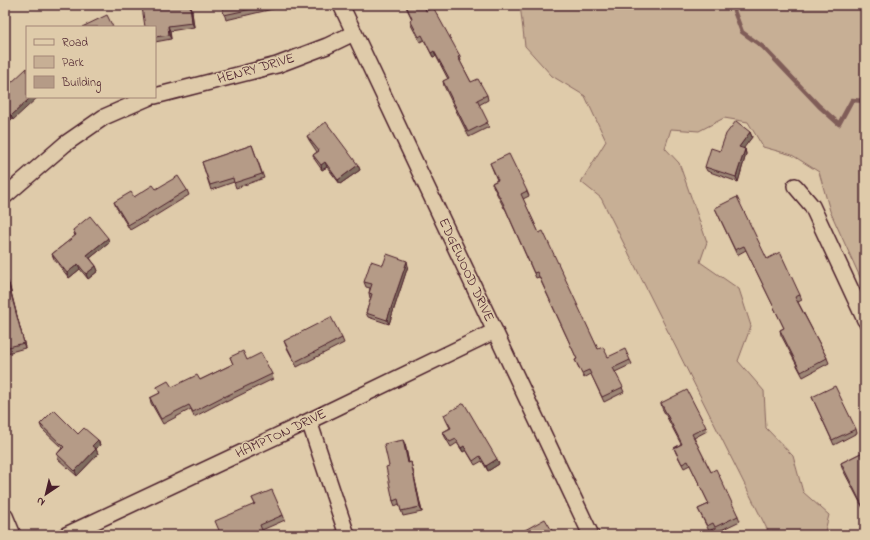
<svg xmlns="http://www.w3.org/2000/svg" width="870" height="540" viewBox="0 0 870 540" font-family="'Indie Flower',sans-serif">
<rect width="100%" height="100%" fill="#dfcbaa"/>
<filter id="ink" filterUnits="userSpaceOnUse"><feTurbulence type="fractalNoise" baseFrequency=".025" numOctaves="2"/><feDisplacementMap in="SourceGraphic" scale="8" xChannelSelector="R" yChannelSelector="G"/><feConvolveMatrix kernelMatrix="1 2 1 2 8 2 1 2 1" color-interpolation-filters="sRGB"/></filter>
<g filter="url(#ink)">
<path fill="#c7af95" stroke="#886760" d="M520,5H865V288L830,211L819,172L792,155L763,147L748,122L724,118L699,131L671,129L665,148L679,163L707,242L700,262L739,289L751,326L738,361L764,391L766,428L793,456L803,492L829,515L824,535H770L601,198L581,182L606,141L585,96L552,76L525,46Z"/>
<g fill="none" stroke-linecap="round" stroke-linejoin="round">
<path stroke="#805d59" stroke-width="4.5" d="M731,5L733,8L742,32L763,47L819,106L839,124L852,100L865,101"/>
<g stroke="#4a1f2b" stroke-width="18">
<path id="minor" d="M341,5L591,535
M155,96L277,65L327,46L354,33
M795,186L812,206L865,320
M5,196L65,144L104,117L150,97
M309,421L347,535
M5,516L13,535
M66,535L309,421L495,331"/>
</g>
<use href="#minor" stroke="#dfcbaa" stroke-width="15"/>
</g>
<path fill="#9c8574" stroke="#4a1f2b" d="M191,5L194,27L170,31L171,39L155,42V27Z
M222,5H277V8L226,20Z
M405,5H424L426,11L460,56L461,61H460L471,82L487,95L488,100L479,105L489,127L469,137L444,86L443,81L448,79L436,56L433,57L424,40L420,42L411,25L410,20L412,19Z
M750,132L752,137L743,148L745,149L746,154L738,182L707,171L705,167Z
M307,136L358,165L360,170L340,184L327,167L322,170L315,160L313,155L317,152L309,140Z
M252,145L264,178L236,188L234,182L211,190L202,162Z
M490,163L527,191L529,196L523,199L539,233L598,349L608,357L630,360L632,364L615,372L624,392L604,402L591,374L584,378L575,360L577,359L539,277L536,278L505,208H504L494,188L492,183L497,180Z
M156,189L187,190L189,195L142,224V223L130,230L116,207L114,202L134,197Z
M715,208L767,259L800,295L802,300L798,302L827,358L829,363L803,377L781,335L780,330L784,328L746,250L737,255Z
M73,230L109,243L90,258L96,266L98,271L88,279L80,269L69,278L54,259L52,254L75,236Z
M383,265L408,266L389,324L368,317L366,313L371,298H370L369,293L370,288L366,287L364,282Z
M9,284L25,348L7,353L5,346Z
M342,338L344,343L297,367L286,346L284,341Z
M230,357L247,360L272,374L273,379L226,402V400L194,417L191,409L163,424L151,403L150,398L160,393L157,387H172L200,380L233,364Z
M812,397L856,429L857,433L834,445Z
M661,403L706,427L707,431L694,438L711,472L738,516L740,521L717,532L715,528L709,531L698,509L709,504L690,465L684,468L676,453L674,448L681,444L662,408Z
M444,415L499,464L488,471L482,461L475,465L466,450L463,452L457,443L451,447L445,437L443,432L450,428L446,420Z
M40,424L78,434L98,440L100,445L96,449L98,454L77,476L58,459L57,454L62,448L42,429Z
M405,444L409,463L412,467L422,512L403,516L399,504L395,506L393,501L389,466Z
M865,451V509L864,510L842,468L841,463Z
M252,498L283,515L285,520L262,530L264,535H220L255,504Z"/>
<path fill="#7f6c5e" stroke="#4a1f2b" d="M190,5H191L194,27L192,23Z
M168,26L170,31L171,39L169,35Z
M434,51L436,56L433,57L431,53Z
M31,97H38L13,120L11,116Z
M10,114L12,119L5,125V119Z
M750,132L752,137L741,152L739,147Z
M745,149L746,154L738,182L736,177Z
M325,162L327,167L322,170L321,165Z
M358,165L360,170L340,184L338,180Z
M108,238L109,243L89,259L87,255Z
M407,261L408,266L389,324L387,320Z
M78,264L80,269L69,278L67,273Z
M96,266L98,271L88,279L86,274Z
M7,279L9,284L25,348L24,343Z
M98,440L100,445L94,451L92,446Z
M403,440L405,444L410,468L408,463Z
M464,446L466,450L463,452L461,448Z
M96,449L98,454L77,476L75,471Z
M497,459L499,464L488,471L486,466Z
M411,462L412,467L422,512L420,507Z"/>
<path fill="#b59b87" stroke="#4a1f2b" d="M153,5H190L192,23L168,26L169,35L155,37V27H145L142,7Z
M222,5H270L224,15Z
M406,5H424L426,11L433,7L460,56L458,57L471,82L478,79L487,95L477,100L488,122L468,132L443,81L449,78L434,51L431,53L422,35L419,37L410,20L412,19Z
M107,15L113,27H82Z
M27,68V97H31L11,116L10,114L5,119V77L11,83Z
M736,121L750,132L739,147L745,149L736,177L705,167L711,148L720,151L726,134Z
M326,122L358,165L338,180L325,162L321,165L313,155L319,151L307,136Z
M252,145L262,174L234,183L233,178L210,185L202,162Z
M509,154L527,191L521,194L539,233L543,231L598,349L603,347L608,357L625,349L630,360L613,368L623,387L602,397L589,370L582,373L575,360L577,359L537,272L534,273L503,203L492,183L498,180L490,163Z
M178,176L187,190L140,219V218L128,225L114,202L131,192L134,197L153,185L156,189Z
M737,197L767,259L780,252L800,295L795,297L827,358L801,372L780,330L784,328L744,246L735,250L715,208Z
M90,216L108,238L87,255L96,266L86,274L78,264L67,273L52,254L76,235L73,230Z
M387,254L407,261L387,320L366,313L372,294L369,293L372,284L364,282L371,261L383,265Z
M7,279L24,343L5,348V280Z
M331,317L342,338L295,362L284,341Z
M243,351L247,360L261,353L272,374L224,397V396L193,412L189,405L161,419L150,398L160,393L157,387L168,381L172,387L197,375L200,380L233,364L230,357Z
M835,386L856,429L832,440L812,397Z
M687,390L706,427L692,434L711,472L716,469L738,516L715,527L713,523L707,526L698,509L709,504L688,461L682,464L674,448L682,444L661,403Z
M464,403L497,459L486,466L480,456L473,461L464,446L461,448L456,439L450,442L443,432L451,428L444,415Z
M54,410L78,434L84,428L98,440L92,446L96,449L75,471L57,454L64,447L40,424Z
M403,440L408,463L411,462L420,507L401,511L398,499L393,501L386,467L389,466L384,444Z
M865,451V503L862,505L841,463Z
M272,490L283,515L260,525L263,533L258,535H248L247,533L242,535H221L215,521L255,504L252,498Z
M545,519L554,534L553,535H516Z"/>
</g>
<g text-anchor="middle" dominant-baseline="central" stroke-width="3" stroke-linejoin="round" paint-order="stroke">
<g font-size="14" fill="#4a1f2b" stroke="#dfcbaa">
<text transform="translate(256 69) rotate(-16)">HENRY DRIVE</text>
<text transform="translate(466 270) rotate(65)">EDGEWOOD DRIVE</text>
<text transform="translate(281 434) rotate(-25)">HAMPTON DRIVE</text>
</g>
</g>
<rect width="870" height="540" fill="none" stroke="#dfcbaa" stroke-width="20"/>
<rect x="10" y="10" width="850" height="520" fill="none" stroke="#4a1f2b" stroke-width="1.5" filter="url(#ink)"/>
<rect x="26" y="26" width="130" height="72" fill="#dfcbaa" stroke="#a38677"/>
<rect x="34" y="39" width="20" height="6" fill="#dfcbaa" stroke="#a38677"/>
<text x="62" y="46" font-size="12" fill="#4a1f2b">Road</text>
<rect x="34" y="56" width="20" height="12" fill="#c7af95" stroke="#a38677"/>
<text x="62" y="66" font-size="12" fill="#4a1f2b">Park</text>
<rect x="34" y="76" width="20" height="12" fill="#b59b87" stroke="#a38677"/>
<text x="62" y="86" font-size="12" fill="#4a1f2b">Building</text>
<g transform="translate(46 494) rotate(215)" stroke="#dfcbaa" stroke-width="3" paint-order="stroke">
<path d="M0-3L7 15L0 10L-7 15Z" fill="#4a1f2b"/>
<text y="-6" font-size="11" font-weight="bold" text-anchor="middle" fill="#4a1f2b">N</text>
</g>
</svg>
